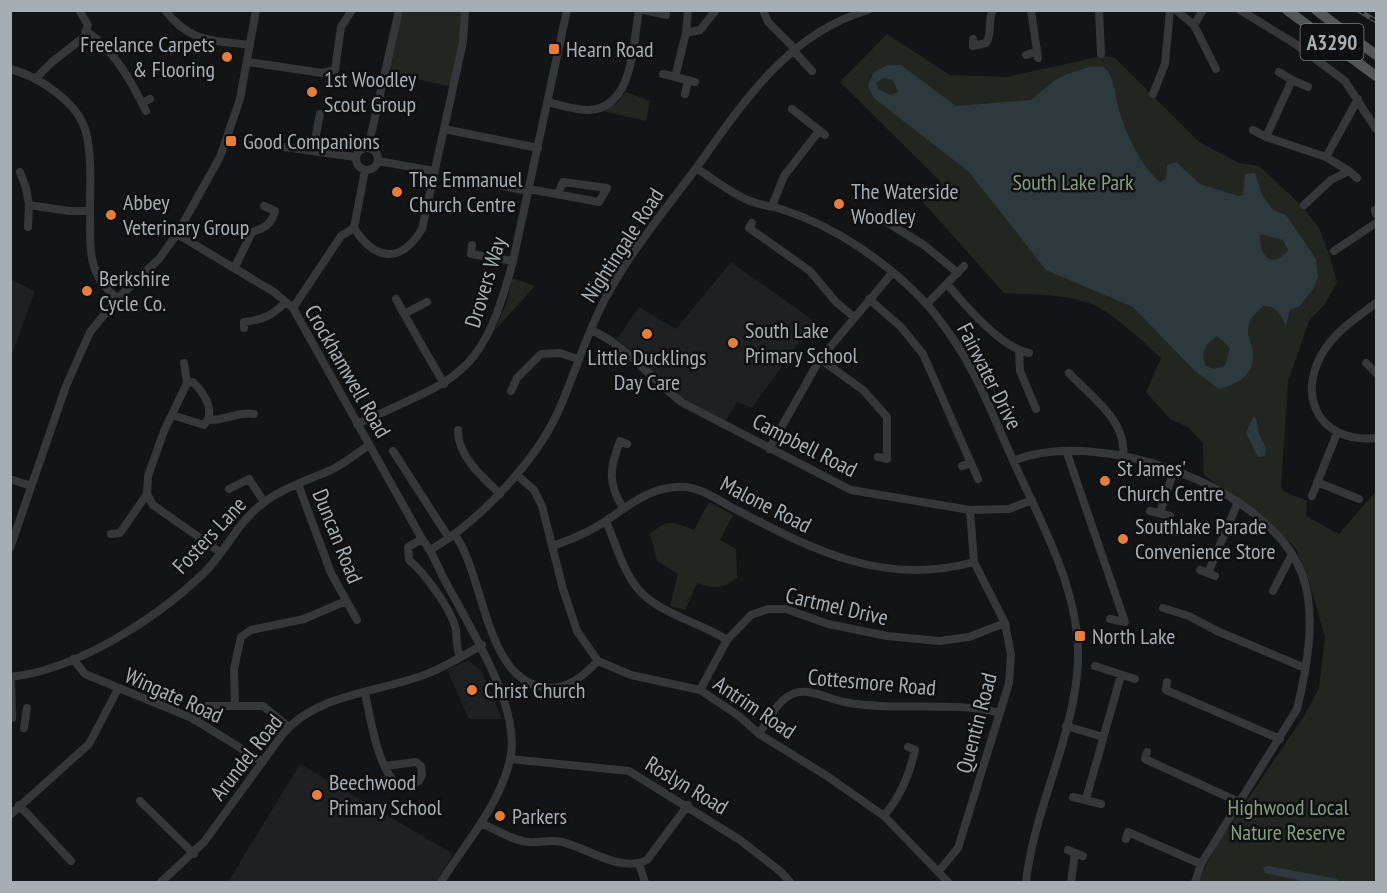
<svg xmlns="http://www.w3.org/2000/svg" width="1387" height="893" viewBox="0 0 1387 893" font-family="'PT Sans Narrow',sans-serif">
<rect width="100%" height="100%" fill="#131415"/>
<path fill="#1f2022" d="M731,262L814,321L752,408L737,402L725,422L662,386L649,373L635,354L617,339L639,307L676,329Z
M11,280L35,291L11,357Z
M468,660L481,670L502,719H469L447,670Z
M300,764L453,854L436,882H228Z"/>
<path fill="#212720" d="M399,11H465L453,87L385,72Z
M887,34L950,75L1007,77L1102,56L1114,57L1199,142L1239,163L1259,166L1301,205L1319,228L1329,254L1337,282L1325,304L1309,321L1288,381L1281,486L1283,491L1307,501L1306,516L1339,534L1376,491V882H1198L1216,846L1306,713L1319,688L1325,637L1309,581L1296,549L1269,521L1204,475L1203,443L1188,427L1170,419L1146,392L1161,358C1141,340 1120,319 1096,306C1069,293 1032,295 1004,293L922,201L941,182L840,82Z
M626,92L650,101L646,121L603,111L617,103Z
M512,278L535,286L495,330L507,302Z
M709,502L733,515L720,540L736,549L737,578C722,589 714,589 697,583L685,610L670,606L678,574L657,561L650,534C668,518 673,522 694,530Z"/>
<path fill="#2e393d" fill-rule="evenodd" d="M888,65H901L956,106L1031,100L1055,80L1067,74L1090,67H1104C1115,78 1114,92 1118,106C1126,134 1138,162 1160,182L1166,179L1167,165L1176,162L1200,184L1238,196L1243,195L1245,174L1255,173L1262,195L1273,210L1286,215L1316,259L1318,277L1313,289L1299,307L1290,309L1286,326C1280,315 1278,306 1263,306C1256,313 1249,318 1248,329C1247,338 1254,347 1253,356C1253,376 1236,385 1219,389L1194,370L1133,307L1046,270L969,172L874,98L868,86L874,72ZM883,78L893,80L898,92L891,95L879,90L876,83ZM1260,234L1283,240L1288,250C1271,271 1259,255 1260,234ZM1217,336L1230,348L1225,366L1214,369L1206,366C1200,352 1205,344 1217,336Z
M1253,417L1256,418L1259,434L1266,448L1265,456L1258,457L1246,433Z
M1269,866L1338,879V882H1306L1265,873L1263,867Z"/>
<g fill="none" stroke-linecap="round" stroke-linejoin="round">
<path stroke="#35373a" stroke-width="8" d="M165,10C190,43 212,40 250,45
M644,10L666,15
M688,10L686,33L675,77L695,82
M763,10L768,22L795,49
M1031,10L1038,58
M1099,10L1101,54
M1176,10L1194,25L1216,69
M1240,10L1294,43L1345,81L1376,129
M1194,25L1203,10
M87,32C114,49 132,83 146,111
M686,33L700,30L716,10
M973,39V46L986,43C993,33 987,21 993,10
M793,50L812,71
M1026,55L1037,51
M248,62L322,73L335,70L341,27L352,10
M10,69C38,76 78,102 86,132C92,156 90,186 90,210C91,234 87,256 99,278C103,286 111,292 117,299
M1279,72L1292,80
M663,74L675,77
M36,78L52,62L84,37L88,25L79,10
M685,94L688,81
M1153,94L1165,64L1170,10
M548,102C560,105 576,110 589,110C634,108 633,42 639,10
M142,103L150,99
M792,109L825,135
M444,129L538,148
M1253,130L1266,137L1326,157L1358,99
M1266,137L1292,80L1308,87
M285,147L355,157
M368,148L399,10
M356 159a11 11 0 1 1 22 0a11 11 0 1 1-22 0Z
M313,150L320,114
M378,161L434,171
M696,168C714,179 730,193 750,201C760,205 771,206 781,209C809,218 837,232 862,249C891,269 920,293 941,322C973,363 991,411 1012,458C1040,521 1081,591 1078,663C1074,738 1034,808 1026,882
M1349,171L1357,178
M20,172L26,188L29,205L69,211H90
M488,178L487,183L528,191
M529,189L599,202L607,188L563,182L558,194
M1304,205L1331,180L1349,171L1326,157
M772,206L784,176L819,131
M1375,210L1376,214
M883,220L924,245L958,273
M752,223L749,228L810,271L836,302L854,317
M28,227L29,205
M354,228C375,261 401,264 422,229L463,42L465,10
M177,234L274,292L293,308L422,539C432,551 435,561 442,575C465,620 523,707 510,760C499,806 465,844 441,882
M472,245L471,254L513,261
M1334,251L1376,223
M235,267L252,232C265,228 272,224 275,211L264,206
M947,284C966,306 1000,347 1029,353
M396,299L404,314
M869,299L901,327L923,354L978,479
M427,302L404,314L444,384
M1376,303C1359,316 1340,328 1327,346C1294,392 1317,444 1376,438
M927,304L964,266
M293,308L341,236L354,228L365,170
M244,328V322C263,320 273,315 286,302
M591,330C628,346 651,380 683,403L851,490L970,510L1009,509L1032,500
M1019,351L1020,371L1036,409
M820,359L863,390L887,417V459L878,457
M184,363L187,383L164,431L148,476L147,494L153,505L220,552
M1366,363L1376,373
M1069,373C1091,397 1128,421 1123,457
M511,391L517,378L541,354L560,353L578,359
M172,415L204,425C217,411 203,392 193,382L187,383
M208,420C225,421 238,411 254,414
M357,424C460,377 482,378 513,261L567,10
M458,430C457,455 483,478 500,494
M769,449L820,359L893,272
M393,451L449,538
M1067,453L1125,622L1110,619
M1013,461C1098,426 1269,486 1302,574C1317,614 1307,668 1297,709L1201,864L1195,882
M962,466L970,463
M517,475L534,490L542,506L563,589L577,631L598,661L631,675L700,690L739,716L759,734L827,776L884,816L948,882
M10,479L31,486
M1317,482L1359,499
M298,484L331,573L357,620
M229,489L249,479L264,502
M1312,496L1337,433
M623,508C607,482 610,468 620,441L627,444
M1150,511L1170,516
M1160,513L1174,470
M606,521C615,542 623,571 638,589C659,614 700,622 727,640
M111,534L120,533L147,494
M454,534C484,571 484,678 543,687C567,691 582,677 598,661
M422,539L408,547L409,560C424,572 452,610 456,630C457,640 456,647 460,657
M553,546C572,539 590,532 607,520C630,505 647,489 676,487C697,484 717,500 735,509C813,550 884,587 974,562
M10,548L66,386L90,332L117,299L159,259L177,234L220,157L240,99L256,10
M432,549C478,522 534,463 557,414C574,377 585,337 604,301C629,253 665,210 697,167C743,103 787,34 868,10
M1200,570L1215,576
M1208,573L1238,502
M1273,591L1292,554
M1163,608L1189,616L1217,631L1305,668
M73,659L85,674L192,718L263,762
M1095,666L1135,679
M10,677C77,670 156,619 204,573C226,551 237,523 262,504C282,488 308,480 331,470C345,463 357,453 369,445
M11,677L12,718
M1167,682L1166,690L1280,739
M700,690L727,640L751,615L768,609H786L828,624L887,636L939,641L969,637L1005,623
M365,693C371,721 376,759 394,782L412,784L419,781L422,775L421,766L416,762L385,766
M235,705L234,669L241,637L251,630L304,619L346,601
M194,720L204,706H263L289,727
M1066,726L1103,737
M24,728L27,708
M759,734C769,720 777,699 795,693C811,688 828,699 844,702C896,712 949,700 1000,713
M1147,752L1145,759L1239,802
M510,759L629,771L740,840L781,872L790,882
M1073,797L1101,804
M1086,799L1121,675
M140,801L194,854
M19,805L71,861
M10,815L89,744L118,689
M884,816C901,795 909,776 915,750L908,747
M481,823C495,829 513,841 529,842C540,843 550,839 562,842C588,848 620,873 647,860L688,805
M1126,839L1128,832L1201,864
M1068,850L1083,856
M639,864L645,882
M938,872L958,848L1009,683L1011,655L1005,623L974,562L970,510
M161,882L204,842L282,735C314,696 370,693 415,678C439,671 460,657 482,645
M1071,882L1075,853"/>
<path stroke="#515558" stroke-width="10" d="M1287,10L1376,76
M1316,10L1376,55"/>
<g stroke="#4e5154" stroke-width="4.5">
<path id="rail" d="M1358,10L1376,21"/>
</g>
<use href="#rail" stroke="#0e0f10" stroke-width="2" stroke-dasharray="7" stroke-linecap="butt"/>
</g>
<g fill="#e47e3d" stroke="#0e0f10" stroke-width="2">
<rect x="548" y="43" width="12" height="12" rx="3"/>
<circle cx="227" cy="57" r="6"/>
<circle cx="312" cy="92" r="6"/>
<rect x="225" y="135" width="12" height="12" rx="3"/>
<circle cx="397" cy="192" r="6"/>
<circle cx="839" cy="204" r="6"/>
<circle cx="111" cy="215" r="6"/>
<circle cx="87" cy="291" r="6"/>
<circle cx="647" cy="334" r="6"/>
<circle cx="733" cy="343" r="6"/>
<circle cx="1105" cy="481" r="6"/>
<circle cx="1123" cy="539" r="6"/>
<rect x="1074" y="630" width="12" height="12" rx="3"/>
<circle cx="472" cy="690" r="6"/>
<circle cx="317" cy="795" r="6"/>
<circle cx="500" cy="816" r="6"/>
</g>
<g text-anchor="middle" dominant-baseline="central" stroke-width="5" stroke-linejoin="round" paint-order="stroke">
<rect fill="#0e0f10" stroke="#787e83" stroke-width="1.5" x="1300.5" y="24" width="63" height="36" rx="4.5"/>
<g font-size="21" font-weight="bold" fill="#a6aeb4">
<text x="1332" y="42">A3290</text>
</g>
<g font-size="22" fill="#a6aeb4" stroke="#0e0f10" text-anchor="start">
<text x="215" y="44" text-anchor="end">Freelance Carpets<tspan x="215" dy="25">&amp; Flooring</tspan></text>
<text x="566" y="49">Hearn Road</text>
<text x="324" y="79">1st Woodley<tspan x="324" dy="25">Scout Group</tspan></text>
<text x="243" y="141">Good Companions</text>
<text x="409" y="179">The Emmanuel<tspan x="409" dy="25">Church Centre</tspan></text>
<text x="851" y="191">The Waterside<tspan x="851" dy="25">Woodley</tspan></text>
<text x="123" y="202">Abbey<tspan x="123" dy="25">Veterinary Group</tspan></text>
<text x="99" y="278">Berkshire<tspan x="99" dy="25">Cycle Co.</tspan></text>
<text x="745" y="330">South Lake<tspan x="745" dy="25">Primary School</tspan></text>
<text x="647" y="357" text-anchor="middle">Little Ducklings<tspan x="647" dy="25">Day Care</tspan></text>
<text x="1117" y="468">St James'<tspan x="1117" dy="25">Church Centre</tspan></text>
<text x="1135" y="526">Southlake Parade<tspan x="1135" dy="25">Convenience Store</tspan></text>
<text x="1092" y="636">North Lake</text>
<text x="484" y="690">Christ Church</text>
<text x="329" y="782">Beechwood<tspan x="329" dy="25">Primary School</tspan></text>
<text x="512" y="816">Parkers</text>
</g>
<g font-size="22" fill="#859e7e" stroke="#0e0f10">
<text x="1073" y="182">South Lake Park</text>
<text x="1288" y="807">Highwood Local<tspan x="1288" dy="25">Nature Reserve</tspan></text>
</g>
<g font-size="22" fill="#a6aeb4" stroke="#0e0f10">
<text transform="translate(622 245) rotate(-57)">Nightingale Road</text>
<text transform="translate(485 282) rotate(-73)">Drovers Way</text>
<text transform="translate(348 371) rotate(60)">Crockhamwell Road</text>
<text transform="translate(990 376) rotate(63)">Fairwater Drive</text>
<text transform="translate(805 445) rotate(27)">Campbell Road</text>
<text transform="translate(766 504) rotate(27)">Malone Road</text>
<text transform="translate(209 535) rotate(-47)">Fosters Lane</text>
<text transform="translate(338 536) rotate(68)">Duncan Road</text>
<text transform="translate(837 606) rotate(13)">Cartmel Drive</text>
<text transform="translate(872 682) rotate(5)">Cottesmore Road</text>
<text transform="translate(174 695) rotate(24)">Wingate Road</text>
<text transform="translate(755 707) rotate(34)">Antrim Road</text>
<text transform="translate(976 723) rotate(-75)">Quentin Road</text>
<text transform="translate(246 757) rotate(-52)">Arundel Road</text>
<text transform="translate(687 785) rotate(31)">Roslyn Road</text>
</g>
</g>
<rect width="1387" height="893" fill="none" stroke="#a6aeb4" stroke-width="24"/>
</svg>
